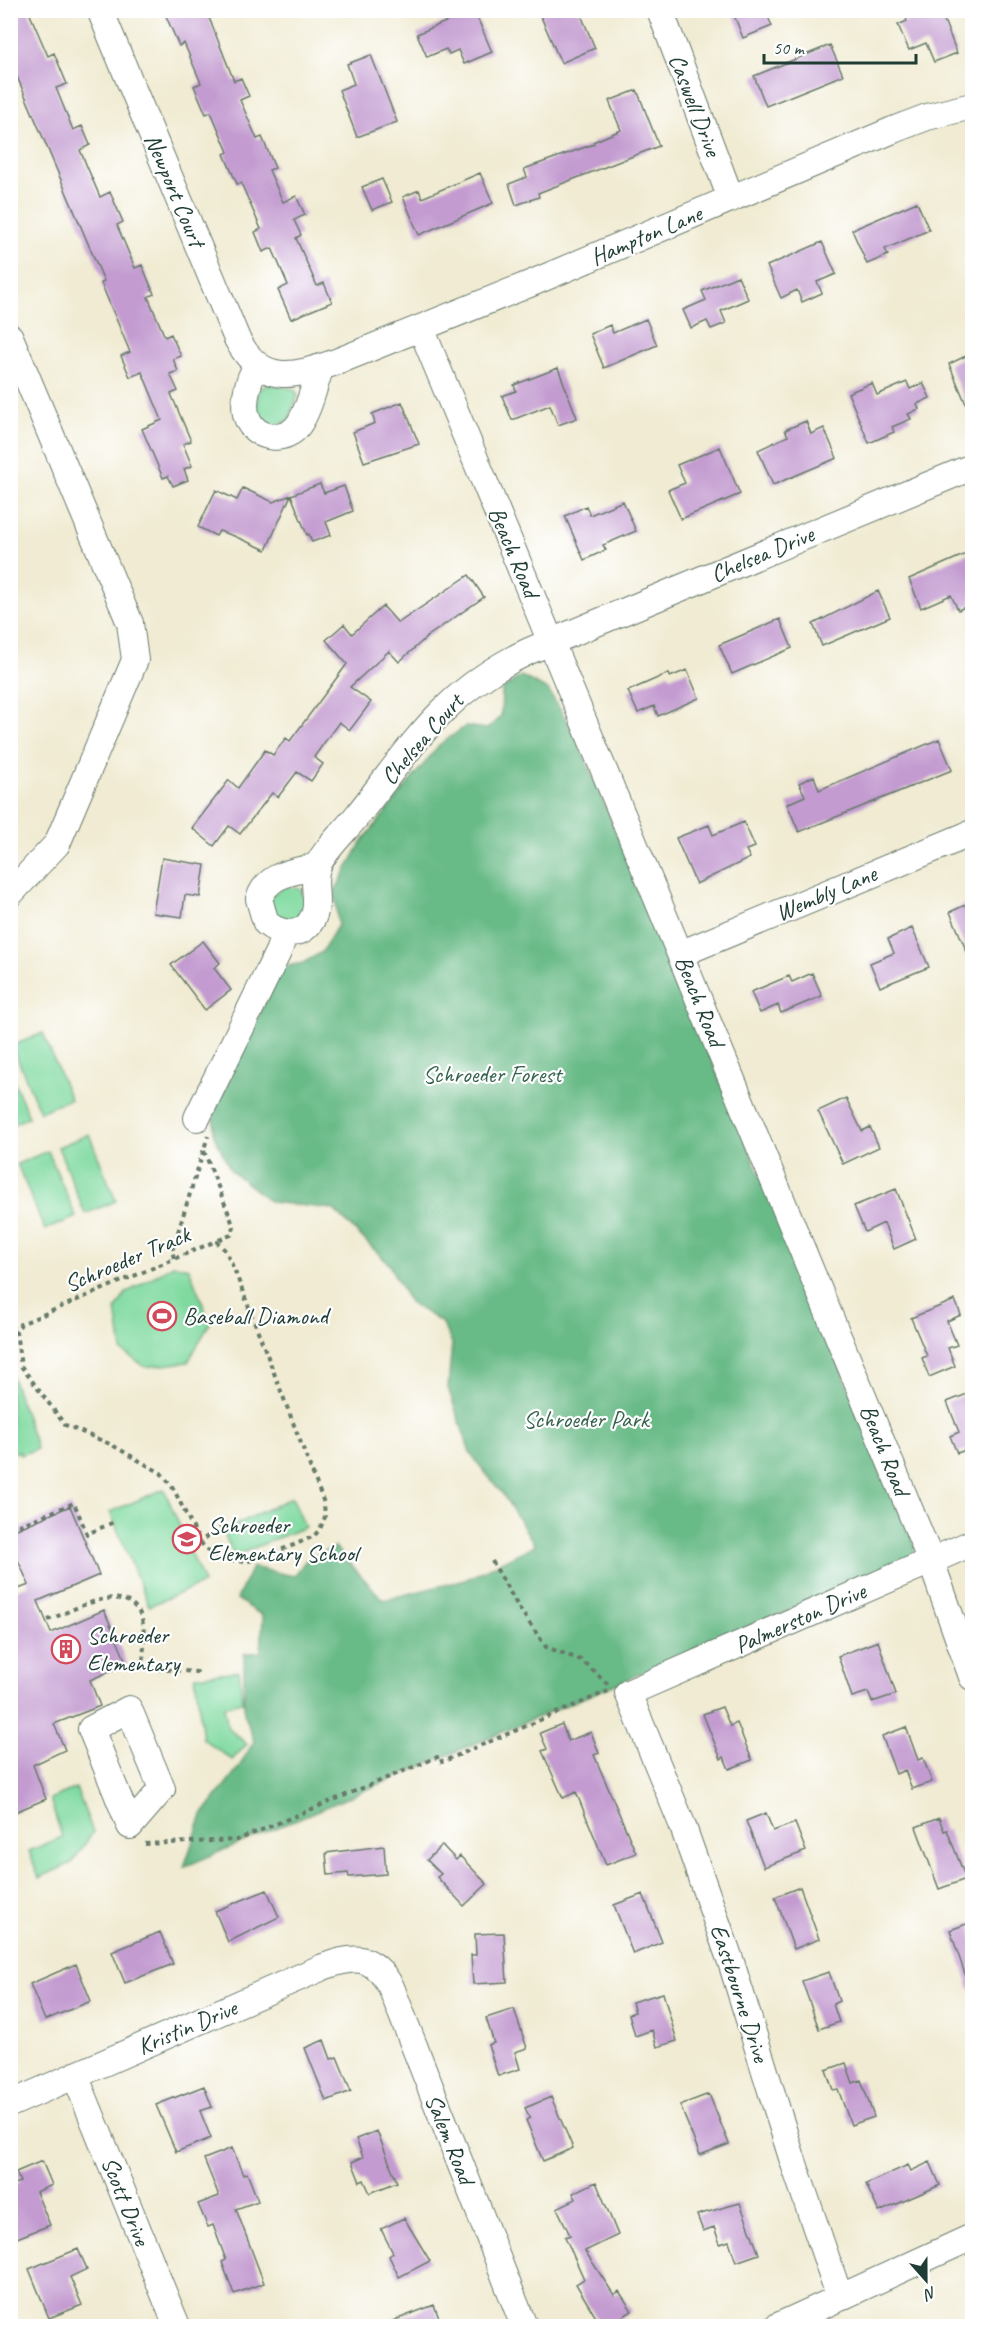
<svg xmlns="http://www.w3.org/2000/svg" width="983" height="2337" viewBox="0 0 983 2337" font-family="Caveat,sans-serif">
<rect width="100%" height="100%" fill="#fff"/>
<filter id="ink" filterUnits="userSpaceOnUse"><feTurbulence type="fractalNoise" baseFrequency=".0167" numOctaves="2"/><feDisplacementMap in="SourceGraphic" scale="12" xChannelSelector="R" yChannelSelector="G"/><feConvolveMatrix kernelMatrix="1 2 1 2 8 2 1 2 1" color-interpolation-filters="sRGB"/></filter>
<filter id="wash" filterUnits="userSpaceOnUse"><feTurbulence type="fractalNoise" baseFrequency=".008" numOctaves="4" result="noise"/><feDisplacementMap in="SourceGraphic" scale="24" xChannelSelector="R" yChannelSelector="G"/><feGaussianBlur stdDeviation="1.35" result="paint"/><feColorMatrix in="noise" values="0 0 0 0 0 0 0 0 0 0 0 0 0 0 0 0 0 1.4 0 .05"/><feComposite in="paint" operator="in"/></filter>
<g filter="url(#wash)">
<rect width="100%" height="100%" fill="#f0ebd2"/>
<path fill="#80daa0" stroke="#508c6a" stroke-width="1.5" d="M268,384L294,389L298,395L288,421L271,427L257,414L258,391Z
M286,886L300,889L307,902L298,920L277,919L270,899L274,893Z
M43,1033L70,1099L40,1112L12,1046Z
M10,1072L29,1117L11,1125H10Z
M89,1134L116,1201L85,1214L58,1147Z
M48,1151L76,1217L45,1230L17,1164Z
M173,1265L189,1268L210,1323L188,1362L145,1367L122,1351L116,1309L126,1293Z
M10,1371L37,1449L20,1455L19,1451L11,1454Z
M164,1489L204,1583L149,1606L110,1512Z
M292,1497L305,1527L234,1556L223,1531Z
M239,1671L243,1702L224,1706L228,1728L247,1744L232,1760L203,1739L195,1676Z
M76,1788L93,1832L72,1863L39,1878L29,1851L62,1837L50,1799Z"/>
<path fill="#68ba86" stroke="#447c5d" stroke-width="1.5" d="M521,676L548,690L574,732L916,1548L911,1559L184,1867L202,1815L239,1767L254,1741L244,1713V1654L261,1652L263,1616L237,1599L252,1567L294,1576L306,1560L335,1547L383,1600L465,1580L535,1545L502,1493L471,1455L448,1388L452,1343L441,1322L409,1302L388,1263L333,1209L271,1202L231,1171L214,1135V1113L281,967L303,963L322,952L338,925L335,891L361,843L439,745L466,726L487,729L501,716L502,690Z"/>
<g id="blocks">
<path fill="#c39bd0" d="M10,10H28L48,56L54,53L67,84L56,88L73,130L82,126L90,145L80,150L100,197L110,192L123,222L117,225L135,268L142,265L154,294L148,297L165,337L171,334L181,356L173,359L178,371L170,374L178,391L171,394L191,441L183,444L192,466L184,469L188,480L173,486L168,476L163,478L142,429L162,420L142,372L130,377L121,356L130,352L101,283L104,281L10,60Z
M180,10H206L234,81L241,78L249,96L240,100L257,139L262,137L275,168L269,170L283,202L296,196L305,215L294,220L301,235L296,238L317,286L324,283L332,302L291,319L278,290L288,285L272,248L263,252L255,232L261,229L241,183L237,184L224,154L228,152L211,112L206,114L194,86L201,83L184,43L179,46L166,16Z
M474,10L492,52L464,64L458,50L449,54L446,49L427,57L417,34Z
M538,10H579L595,48L561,63Z
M732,10H765L772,26L743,38Z
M903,10H940L957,53L934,62L926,43L909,50L898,25L907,21Z
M830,45L843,75L766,106L754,76Z
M371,55L397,122L357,137L339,90L354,84L347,64Z
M637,90L659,146L538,193L539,197L516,205L509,184L527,177L524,169L594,144L593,142L621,130L609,101Z
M480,173L493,203L419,235L403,197L419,190L422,198Z
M382,179L392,202L372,210L362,187Z
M917,202L929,230L885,249L888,255L867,264L852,230Z
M822,242L836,274L817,282L822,293L802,302L797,290L781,298L767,266Z
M738,276L748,299L721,311L726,323L711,329L707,321L691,328L683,310L706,300L702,291Z
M646,319L657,345L604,368L590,334L610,325L613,333Z
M972,353V418L949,364Z
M558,368L577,418L558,425L550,405L512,420L502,396L516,391L514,385Z
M907,382L910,389L923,383L930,398L917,404L919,409L908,414L911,419L892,427L894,432L869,443L848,393L872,383L877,395Z
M402,402L419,444L364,462L353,432L375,423L372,414Z
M806,421L811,434L824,428L837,458L773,485L758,450L788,436L785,430Z
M720,447L740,494L681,519L668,490L685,483L677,465Z
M320,484L324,493L344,486L353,511L326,522L331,535L312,542L309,534L307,535L291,495L266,550L234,536L219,531L216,536L198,527L216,490L237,500L243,488L273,502Z
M623,501L636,531L603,545L606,550L584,560L565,516L586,506L590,515Z
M968,553L972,563V604L958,610L951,595L921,608L909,579Z
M469,575L484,597L428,636L399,662L389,651L350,687L371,702L350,730L339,722L314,757L323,764L311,781L297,772L278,797L272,793L240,834L229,826L214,846L192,828L229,780L238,788L265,750L273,755L286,738L290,741L347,664L326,640L344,624L352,634L383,606L398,623Z
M878,591L890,617L822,646L813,624Z
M780,619L792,648L732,674L719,645Z
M687,670L699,698L658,716L654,706L638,713L628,691L669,673L670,677Z
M939,739L952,770L799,832L787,804L805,796L799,783L814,776L819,790Z
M744,822L755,847L746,850L750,858L696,884L676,838L709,825L713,835Z
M162,858L205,865L200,897L185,895L182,917L153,913Z
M972,902V964L950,912Z
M912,928L929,967L880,987L870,963L894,953L888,939Z
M203,941L220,963L214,968L231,990L205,1010L171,965Z
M812,973L822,996L781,1013L778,1005L760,1013L751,992L789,976L792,982Z
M846,1098L862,1131L870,1127L879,1147L843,1164L818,1111Z
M896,1189L916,1239L894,1249L884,1223L865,1232L854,1206Z
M955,1300L961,1315L947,1321L957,1345L948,1348L955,1366L929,1377L922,1358L927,1356L911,1318Z
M972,1392V1463L966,1450L957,1453L950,1436L959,1432L947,1402Z
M70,1506L99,1575L38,1601L51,1633L104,1610L127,1664L90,1680L100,1706L54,1724L65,1750L33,1765L46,1799L10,1814V1592L29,1585L10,1542V1532Z
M878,1641L896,1694L872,1702L868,1692L852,1697L838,1656Z
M722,1707L730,1726L737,1723L752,1760L729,1769L724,1757L721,1759L703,1714Z
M562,1724L568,1741L591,1732L599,1753L594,1755L636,1853L606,1865L576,1792L563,1798L542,1751L547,1749L540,1733Z
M906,1727L918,1760L923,1758L932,1782L912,1789L905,1770L896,1774L882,1736Z
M766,1813L773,1831L795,1823L806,1851L764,1867L746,1821Z
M939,1818L944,1831L947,1830L966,1879L939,1889L916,1827Z
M442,1845L456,1860L460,1856L487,1884L464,1906L437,1877L441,1874L427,1860Z
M384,1846L386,1874L349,1877L348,1873L328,1875L326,1853Z
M800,1887L819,1939L794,1949L775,1897Z
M267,1890L279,1917L228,1942L215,1911Z
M643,1894L662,1942L633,1954L614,1905Z
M972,1922V1988L970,1989L950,1930Z
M160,1932L173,1964L125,1983L112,1952Z
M504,1933L507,1982L473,1984L471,1955H476L475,1934Z
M76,1964L91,2001L45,2020L30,1984Z
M829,1972L839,2001L833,2004L839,2022L819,2029L802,1981Z
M663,1993L677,2041L657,2047L652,2030L635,2036L629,2014L635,2012L632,2002Z
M514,2009L527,2048L515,2052L520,2069L498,2076L488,2045L494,2043L486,2018Z
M324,2040L331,2059L337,2057L351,2091L326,2101L305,2048Z
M846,2063L853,2083L861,2080L874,2117L851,2125L838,2089L833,2090L826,2070Z
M204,2086L212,2107L200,2111L211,2138L176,2152L156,2105Z
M709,2094L729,2144L700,2155L680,2105Z
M551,2097L573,2148L543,2161L526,2120L530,2118L525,2108Z
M377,2131L397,2182L370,2193L364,2180L360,2182L352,2162L363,2157L356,2139Z
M232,2148L243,2175L247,2173L258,2201L236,2209L264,2283L234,2294L222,2262L226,2260L213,2225L208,2227L198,2204L219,2196L204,2159Z
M42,2161L52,2185L36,2192L50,2225L17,2238L10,2222V2185L20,2182L16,2172Z
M930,2162L940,2185L879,2212L866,2184L908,2165L911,2171Z
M596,2182L618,2235L585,2251L614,2295L619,2291L632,2311L608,2326H601L576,2284L584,2279L565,2237L570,2235L557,2208L576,2199L573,2193Z
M740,2203L759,2254L736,2262L729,2241L720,2244L714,2227L703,2231L697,2215Z
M404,2218L430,2261L399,2277L389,2256L393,2253L381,2229Z
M78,2249L87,2269L70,2277L82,2305L49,2318L29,2269Z
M434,2305L442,2326H382V2325Z"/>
</g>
</g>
<g filter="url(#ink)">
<use href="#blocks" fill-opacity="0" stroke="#687a6b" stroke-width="1.5"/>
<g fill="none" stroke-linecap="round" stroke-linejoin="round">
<g stroke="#687a6b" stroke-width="28">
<path id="minor" d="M100,10L237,339C262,386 293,377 336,362L532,283L893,130L927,117L972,106
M660,10L731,199
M421,328L931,1561L972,1677
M10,337L130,623L135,660L57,844L10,894
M257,366C248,379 241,405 248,420C257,440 287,443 299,424C310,408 314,385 321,367
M318,866C293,872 268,873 259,899L266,923C277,932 295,938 307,926C325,908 309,885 318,865C325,849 349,827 360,812C415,742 446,690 529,651L972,467
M680,954L972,833
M197,1118L278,952L285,933
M129,1709L162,1789L130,1826L91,1729Z
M75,2075L177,2326
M10,2104L323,1967C354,1955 373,1954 391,1987L524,2326
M840,2298L792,2158L731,1962L682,1824L628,1693L972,1543
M778,2326L972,2237"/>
</g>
<path stroke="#687a6b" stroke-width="4" stroke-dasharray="4.5 4.5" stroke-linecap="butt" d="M204,1151L234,1227L231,1235L216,1241
M216,1241L226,1251L236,1274L324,1503L325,1517L320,1529L314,1536L294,1545L246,1562L222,1559L209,1552L200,1542L173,1488L161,1473L110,1444L65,1425L21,1366L16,1332L21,1324Z
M174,1258L172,1251L208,1136
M10,1328L21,1324
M10,1529L74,1503L87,1534L114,1522
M189,1548L224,1526L226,1530
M492,1561L519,1608L546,1647L581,1660L609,1685
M48,1620C73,1611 120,1581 139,1612C147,1626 143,1652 143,1668L197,1672L198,1675
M145,1844L237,1840L440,1756L442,1762L608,1691"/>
<use href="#minor" stroke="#fff" stroke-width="26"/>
</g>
</g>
<defs>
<g id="stadium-ring" transform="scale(1.5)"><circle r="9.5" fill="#fff" stroke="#d1495b" stroke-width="1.5"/><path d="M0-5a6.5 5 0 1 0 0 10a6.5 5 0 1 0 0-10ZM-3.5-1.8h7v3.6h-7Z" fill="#d1495b"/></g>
<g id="school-ring" transform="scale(1.5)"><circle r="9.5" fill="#fff" stroke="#d1495b" stroke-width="1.5"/><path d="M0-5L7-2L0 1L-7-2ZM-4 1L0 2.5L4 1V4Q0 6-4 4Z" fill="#d1495b"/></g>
<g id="building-ring" transform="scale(1.5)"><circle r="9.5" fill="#fff" stroke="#d1495b" stroke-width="1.5"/><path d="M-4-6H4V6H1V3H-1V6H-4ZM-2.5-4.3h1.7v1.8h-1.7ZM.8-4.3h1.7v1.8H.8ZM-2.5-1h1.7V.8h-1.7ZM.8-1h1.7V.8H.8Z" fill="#d1495b"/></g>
</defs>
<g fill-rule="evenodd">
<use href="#stadium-ring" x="162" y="1316"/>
<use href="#school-ring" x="187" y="1539"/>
<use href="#building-ring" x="66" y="1649"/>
</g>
<g text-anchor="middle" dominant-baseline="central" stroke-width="4.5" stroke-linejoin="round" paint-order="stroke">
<g font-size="24" fill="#1f3d34" stroke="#fff">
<text transform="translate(695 105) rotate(69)">Caswell Drive</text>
<text transform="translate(175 190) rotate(67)">Newport Court</text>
<text transform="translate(646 235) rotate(-23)">Hampton Lane</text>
<text transform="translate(514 552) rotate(67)">Beach Road</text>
<text transform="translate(762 554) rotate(-23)">Chelsea Drive</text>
<text transform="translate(422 739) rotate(-49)">Chelsea Court</text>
<text transform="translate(826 893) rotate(-23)">Wembly Lane</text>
<text transform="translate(700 1001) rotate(68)">Beach Road</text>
<text transform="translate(127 1259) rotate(-23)">Schroeder Track</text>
<text transform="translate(885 1450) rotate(68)">Beach Road</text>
<text transform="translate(800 1618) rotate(-24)">Palmerston Drive</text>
<text transform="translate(740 1993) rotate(72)">Eastbourne Drive</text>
<text transform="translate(187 2027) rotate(-23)">Kristin Drive</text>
<text transform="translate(450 2139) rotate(68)">Salem Road</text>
<text transform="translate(126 2201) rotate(68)">Scott Drive</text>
</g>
<g font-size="24" fill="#37644f" stroke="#fff">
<text x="492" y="1074">Schroeder Forest</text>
<text x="586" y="1419">Schroeder Park</text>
</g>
<g font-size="24" fill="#1f3d34" stroke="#fff" text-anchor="start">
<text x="183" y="1316">Baseball Diamond</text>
<text x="208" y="1525">Schroeder<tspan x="208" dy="28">Elementary School</tspan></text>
<text x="87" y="1635">Schroeder<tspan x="87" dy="28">Elementary</tspan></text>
</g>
</g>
<rect width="983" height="2337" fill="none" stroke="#fff" stroke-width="36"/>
<g transform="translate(926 2280) rotate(159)" stroke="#ffffff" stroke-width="4.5" paint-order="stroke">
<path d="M0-4.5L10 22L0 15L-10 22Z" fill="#1f3d34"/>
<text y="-9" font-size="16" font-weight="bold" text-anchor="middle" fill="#1f3d34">N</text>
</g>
<path d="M764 54v9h152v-9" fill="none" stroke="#1f3d34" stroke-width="3"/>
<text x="773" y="54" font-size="18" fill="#1f3d34" stroke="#ffffff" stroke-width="4.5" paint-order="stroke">50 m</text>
</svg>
